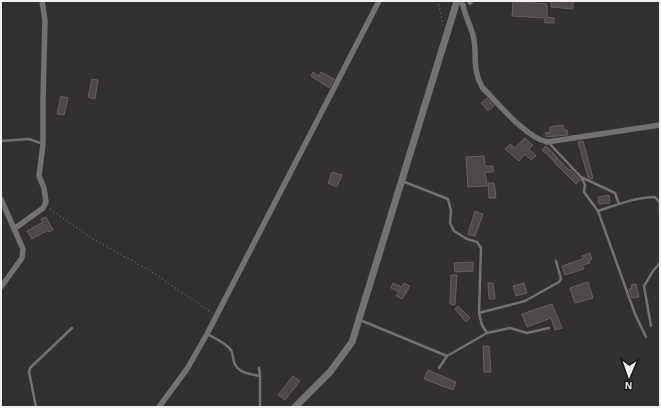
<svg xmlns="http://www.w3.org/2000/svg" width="661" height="408" viewBox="0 0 661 408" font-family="'Alegreya Sans',sans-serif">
<rect width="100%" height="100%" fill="#333031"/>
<path fill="#4d494a" stroke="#646061" d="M513,1L547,4V17L554,18V23H545V18L512,16Z
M551,1H573V9L551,7Z
M313,72L319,76L321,72L334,79L329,88L311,76Z
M92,79L98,80L95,99L88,97Z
M61,96L68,98L64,115L57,114Z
M487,98L494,106L488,111L481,103Z
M563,125L564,130H567L568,135L546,137L545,133L550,132V127Z
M525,138L533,145L529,149L536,156L531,160L525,154L519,161L505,149L510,144L515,148Z
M583,141L593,178L591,179L588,177L578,142Z
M546,146L557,157L554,161L542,150Z
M484,156L485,166H493V172H485L487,186L468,187L466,157Z
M557,158L569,170L570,169L580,180L576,184L554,162Z
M332,172L342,175L337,187L328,183Z
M488,183H494L496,198H489Z
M609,195L610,203L599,204L598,197Z
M475,211L483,214L475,236L468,234Z
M46,217L53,230L49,232L48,230L32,239L27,231L43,222L41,219Z
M590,253L592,259L589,260L590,263L582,265L584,269L565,275L562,266L583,259L582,256Z
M473,262V271L455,272L454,263Z
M451,275H457L455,305L450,304Z
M588,282L593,298L575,303L570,288Z
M393,283L402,287L404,283L410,286L402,299L396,296L399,292L391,288Z
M488,283H493L495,299H489Z
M524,283L527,293L516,296L513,286Z
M636,284L639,297L632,298L629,289L632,288L631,285Z
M552,304L562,328L555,330L551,318L527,327L522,314Z
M458,306L470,318L466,322L455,309Z
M483,346H489L491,372H484Z
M428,370L456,382L453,390L424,379Z
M293,376L300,381L285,400L278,395Z"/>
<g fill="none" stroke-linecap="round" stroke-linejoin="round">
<path stroke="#858283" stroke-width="1" stroke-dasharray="1 3" stroke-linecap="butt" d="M438,1L443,25
M50,209L93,239L149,270L212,313"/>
<path stroke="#737172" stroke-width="2.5" d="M1,141L29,139L43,144
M548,142L581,177L585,185L584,192L598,211L635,314L646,337
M581,177L615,193L619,204
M402,181L448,199L451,211L450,223L454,231L467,239L477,242L481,248L479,313L482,325L487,333
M598,211C616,205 636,197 655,197L660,203V212
M479,313L525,301L559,282L561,279L556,261
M360,320L447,356
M651,326L644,286L653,271L660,263
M207,334C215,338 226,343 231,350C233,354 233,358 234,362C237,373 251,374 260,376
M259,368L260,376V407
M439,368L447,356L487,333L510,328L527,333L549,328
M36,407L29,372L30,368L72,328"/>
<path stroke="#737172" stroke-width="5.5" d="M460,1L463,5C465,15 470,25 473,35C478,54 471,67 482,87C498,103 525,137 547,142L660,125
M470,2V1
M1,199L23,249L22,258L1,287
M14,229L43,208L46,202L44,188L39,176L43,144V99L45,20L42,1
M159,407L187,369L207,334L379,1"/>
<path stroke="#737172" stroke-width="7" d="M295,407L330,372L352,342L457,1"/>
</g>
<rect width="661" height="408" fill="none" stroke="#f1eff0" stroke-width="4"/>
<g transform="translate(629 376) rotate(182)" stroke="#191819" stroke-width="3" paint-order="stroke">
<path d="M0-3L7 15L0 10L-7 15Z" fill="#f1eff0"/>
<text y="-6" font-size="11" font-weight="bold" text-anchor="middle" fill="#f1eff0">N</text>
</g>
</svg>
